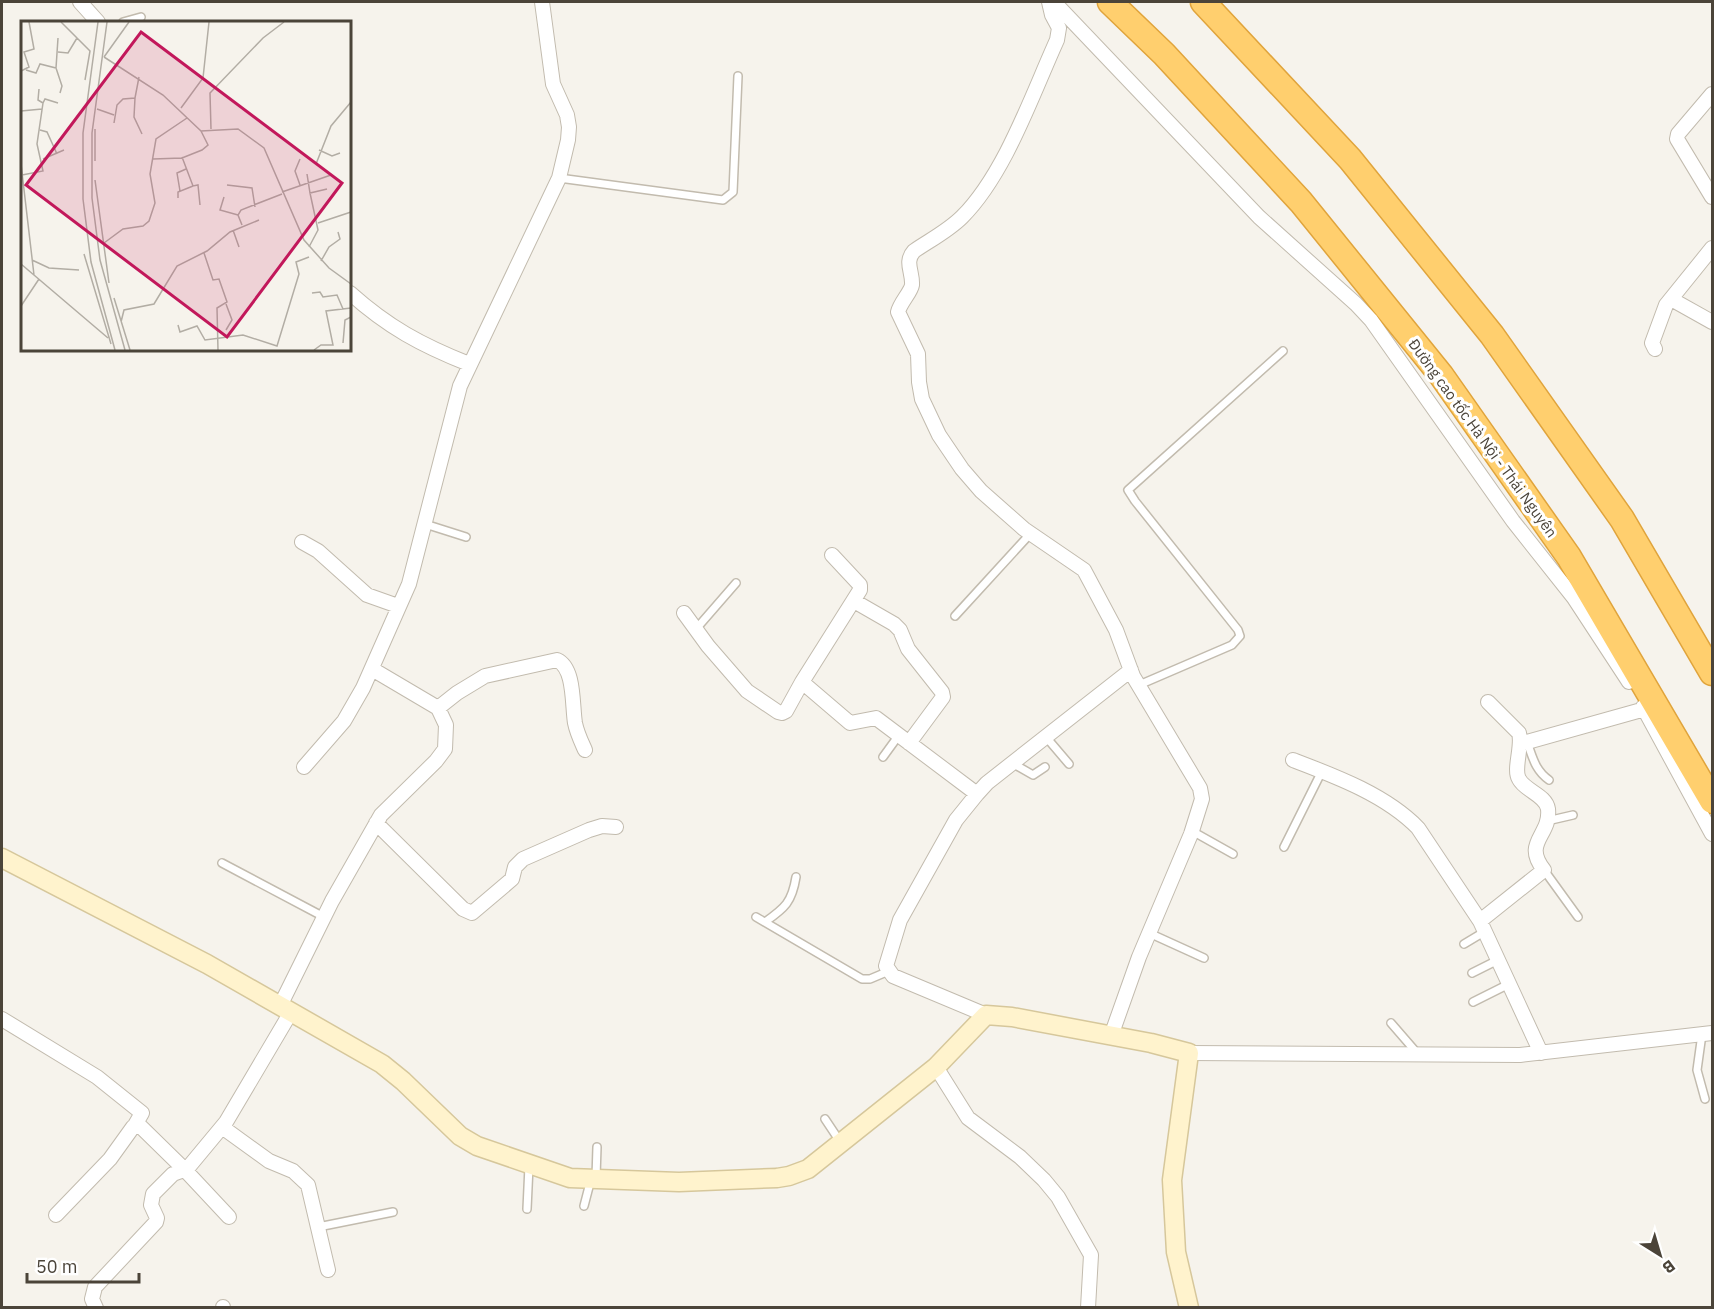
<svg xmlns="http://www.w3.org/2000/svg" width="1714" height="1309" viewBox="0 0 1714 1309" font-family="'IBM Plex Sans',sans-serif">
<rect width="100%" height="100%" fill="#f6f3ec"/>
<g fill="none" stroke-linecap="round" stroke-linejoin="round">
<g stroke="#c2bbae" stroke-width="10">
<path id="lane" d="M123,22L141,17
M559,178L723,200L733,192L738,76
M425,524L466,537
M955,616L1031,533
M696,629L736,583
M1139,685L1232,645L1240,636L1238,630L1135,501L1128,490L1283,351
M1046,737L1069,764
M1527,742C1533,758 1535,770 1549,780
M883,757L899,735
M1012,763L1033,775L1045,767
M1547,821L1573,815
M1192,831L1233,854
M1284,847L1322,771
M222,863L324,917
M1544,870L1578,917
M756,917L862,979H870L889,971
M765,922C785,908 792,902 796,877
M1149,933L1204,958
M1464,944L1484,932
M1472,973L1498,960
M1473,1002L1509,984
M1391,1023L1417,1053
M1702,1034L1697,1070L1705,1099
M825,1119L841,1143
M596,1177L597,1147
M584,1206L591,1179
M527,1209L529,1166
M318,1227L393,1212"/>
</g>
<g stroke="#c2bbae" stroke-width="16">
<path id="street" d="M80,2L98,22
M1049,2L1052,15L1059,28L1057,40C1032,95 1005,174 962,217C948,231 930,240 914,251C904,262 913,272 912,285C911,292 900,303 898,312L918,354L919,382L922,399L939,435L962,469L981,491L1024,529L1084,570L1116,630L1133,676L1200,788L1202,799L1191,834L1139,957L1111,1036
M1054,2L1259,217L1356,304L1371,320L1513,521L1574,598L1629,682
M1712,94L1678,134L1677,139L1712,197
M350,293C388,327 421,345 469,364
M1671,299L1712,322
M1655,349L1652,343L1666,305L1712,248
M302,542L318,551L367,595L398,606
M854,601L894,624L900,630L908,649L942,692L943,697L909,743
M684,613L708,646L747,691L778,712L782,713L786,711L802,682L850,723L876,718L977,794
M802,682L860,590V585L832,555
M1488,702L1519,733C1523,746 1513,769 1519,779C1525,791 1546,795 1548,809C1551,836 1522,842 1544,870L1480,921L1541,1053
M1643,707L1712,834
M438,708L457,693L485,676L557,660C575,668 572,705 575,723C577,733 581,741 585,750
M1520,744L1645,709
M1293,760C1335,776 1386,795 1418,828L1480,921
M304,767L344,721L363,688L409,584L460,386L559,178L568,140L569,127L567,115L553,84L542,2
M376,823L463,909L472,913L512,879L515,867L523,859L589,830L602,826L616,827
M280,1006L332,901L381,815L436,761L445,749L446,725L438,708L372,669
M986,1015L893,976L886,966L900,920L956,820L977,794L987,783L1131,670
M2,1019L97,1077L142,1113L135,1125
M1189,1053L1520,1055L1712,1033
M936,1067L968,1118L1020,1157L1044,1180L1058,1197L1091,1255L1088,1308
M222,1127L269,1161L293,1171L308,1185L328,1270
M56,1215L110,1159L133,1127L138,1124L185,1170L229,1217
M223,1307V1308
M96,1308L92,1299L95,1287L156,1222L157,1218L151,1205L153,1194L173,1174L187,1169L226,1122L291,1012"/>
</g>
<g stroke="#d6c79b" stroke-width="21">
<path id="secondary" d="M2,858L207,964L382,1064L403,1081L460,1136L477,1146L570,1178L679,1182L777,1178L789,1176L808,1169L936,1067L986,1015L1012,1017L1151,1043L1189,1053L1172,1180L1176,1252L1189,1308"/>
</g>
<g stroke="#e0a43c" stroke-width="27">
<path id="highway" d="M1110,2L1164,54L1301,202L1441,375L1569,557L1712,801
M1203,2L1350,159L1492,335L1622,519L1712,673"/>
</g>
<use href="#lane" stroke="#fff" stroke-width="7"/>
<use href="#street" stroke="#fff" stroke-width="14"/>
<use href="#secondary" stroke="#fff3cd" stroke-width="18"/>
<use href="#highway" stroke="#ffcf6e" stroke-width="24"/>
</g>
<g text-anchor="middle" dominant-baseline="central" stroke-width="6" stroke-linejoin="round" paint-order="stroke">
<g font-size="15" fill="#4b4439" stroke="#fff">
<text transform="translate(1483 438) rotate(54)">Đường cao tốc Hà Nội - Thái Nguyên</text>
</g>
</g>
<g transform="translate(21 21)">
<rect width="330" height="330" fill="#f6f3ec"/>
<path fill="none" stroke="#b2ada4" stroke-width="1.5" d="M40,1L69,30L64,59M77,1L62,112V178L70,241L94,329M86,1L71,112V177L79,239L104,329M37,31L47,32L56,17M83,36L142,74L180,110L217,108L243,127L283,219L308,247L330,263M83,36L108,1M35,47L41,65L39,72M5,49L15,52L19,43L35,47L37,17M0,50L8,46L3,31L13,28L8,1M114,77L113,96L121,113M22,82L24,78L37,82M160,87L182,57L188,1M76,88L93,94M0,90L21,88M93,102L96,84L102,78L114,77L118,56M190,108L189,72L242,17L263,1M19,109L26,111L36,133M298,129L311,135L319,132M161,136L172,165L177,164L179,184M22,138L43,129M132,138L161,137L181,129L187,124L180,110M74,140V108M0,143L13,254M295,143L310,105L330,81M286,153L289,172L306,168M1,154L22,150L16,123L22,82L17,79L18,68M74,159L88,262M206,164L231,167L234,186M279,164L274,150L279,138M159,170L156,152L165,148M261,171L310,154M203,176L199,189L217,194M157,177V171L172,165M297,202L330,191M221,204L217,194L220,189L261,173M212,209L218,226M83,222L102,208L122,205L128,200L134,182L129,153L135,118L166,97M288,226L297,209L289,172M183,232L192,259L198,258L206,281L196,287L197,329M63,233L90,323M11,239L28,247L58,249M300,240L308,226L319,218L317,211M0,243L87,317M291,272L299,271L302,276L316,274L322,288M93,277L109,329M205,283L211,299L205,309M0,285L18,258M100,301L103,289L133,283L156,245L186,230L209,211L238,199M157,304L159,311L176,305L184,319L222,314L256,325L278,253L275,241L288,236M322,322L324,299L330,296M293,329L300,324H312L305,290L330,287"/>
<path fill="#c2185b" fill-opacity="0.15" stroke="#c2185b" stroke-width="3" d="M120,11L321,162L206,316L5,164Z"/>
<rect width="330" height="330" fill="none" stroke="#4b4439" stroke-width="3"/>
</g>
<rect width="1714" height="1309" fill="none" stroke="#4b4439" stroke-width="6"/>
<g transform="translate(1660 1255) rotate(143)" stroke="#ffffff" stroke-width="4.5" paint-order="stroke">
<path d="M0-4.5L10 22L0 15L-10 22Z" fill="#4b4439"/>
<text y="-9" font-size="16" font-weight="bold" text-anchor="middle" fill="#4b4439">B</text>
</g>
<path d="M27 1273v9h112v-9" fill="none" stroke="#4b4439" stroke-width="3"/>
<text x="36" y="1273" font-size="18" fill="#4b4439" stroke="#ffffff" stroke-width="4.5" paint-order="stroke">50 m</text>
</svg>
